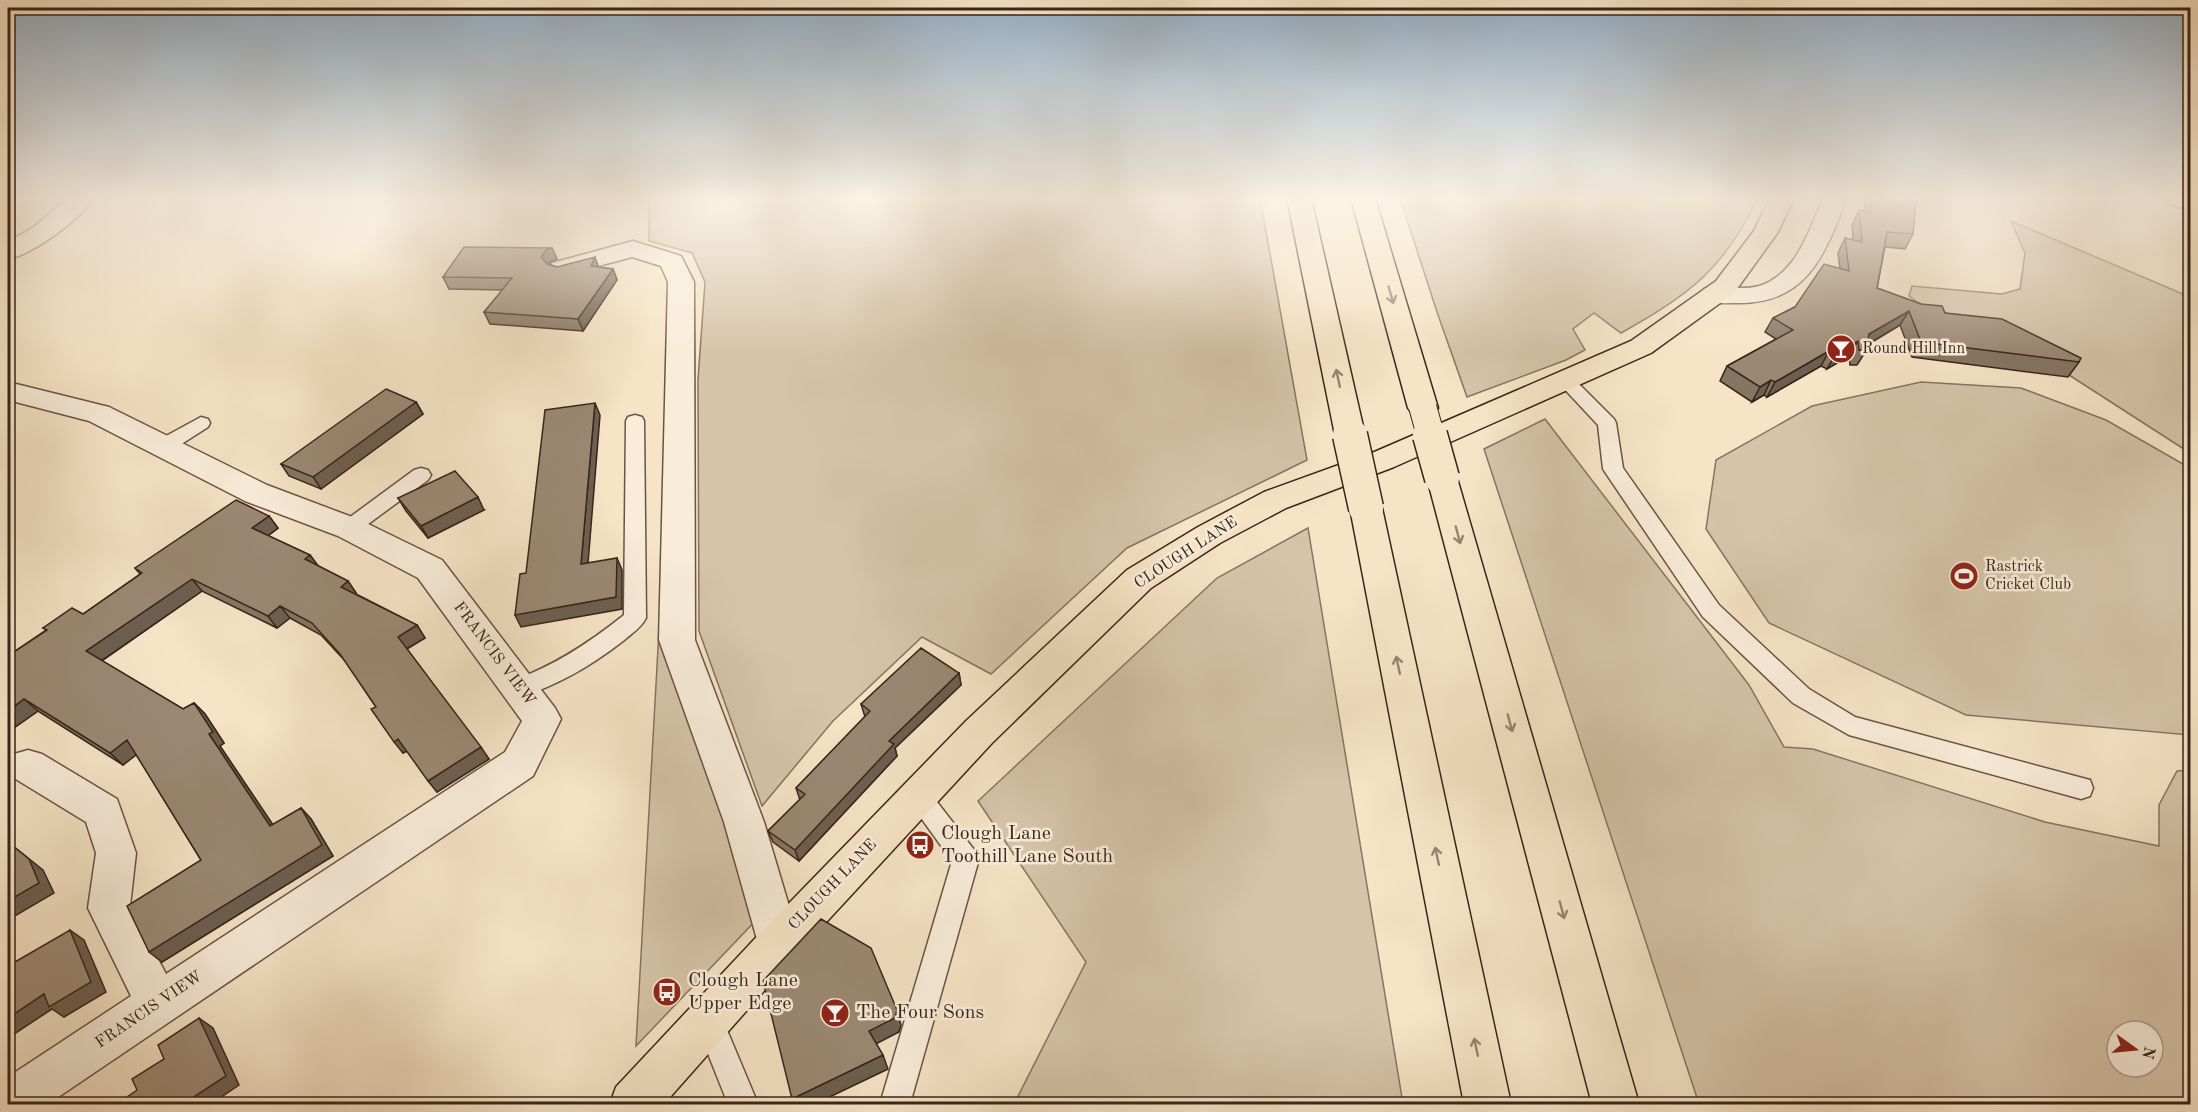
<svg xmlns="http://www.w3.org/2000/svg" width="2198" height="1112" viewBox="0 0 2198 1112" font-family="'Old Standard TT',serif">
<rect width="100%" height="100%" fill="#f6e4c6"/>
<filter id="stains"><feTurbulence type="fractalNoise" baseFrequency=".00333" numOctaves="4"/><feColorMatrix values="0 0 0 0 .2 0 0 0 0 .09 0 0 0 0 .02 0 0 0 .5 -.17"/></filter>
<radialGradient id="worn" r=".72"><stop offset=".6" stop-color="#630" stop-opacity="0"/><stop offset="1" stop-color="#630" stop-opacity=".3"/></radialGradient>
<path fill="#d6c4a9" stroke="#887461" stroke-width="1.5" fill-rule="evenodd" d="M594,198H1260L1307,460L1127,548L991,674L922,637L833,721L762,806L699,631L698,380L705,282L692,253L649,241V198Z
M1400,198H1758C1723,270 1690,294 1621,333L1594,313L1573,329L1585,350L1566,360L1467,397L1437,312Z
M2011,221L2190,297V453L2052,364L1929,311L1909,296L1912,286L2002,294L2020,289L2025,253Z
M1921,382L2021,388L2106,420L2190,468V735L1966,715L1769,623L1706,529L1716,460L1812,406Z
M1545,419L1749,685L1784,747L1813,749L2045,822L2159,846V805L2177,771L2190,770V1104H1699L1484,449ZM2117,1031H2153V1067H2117Z
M1308,528L1403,1104H1014L1086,962L978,801L1217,578Z
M659,630L760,916L636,1046Z"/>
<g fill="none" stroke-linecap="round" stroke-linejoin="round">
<g stroke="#685544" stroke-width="3">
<path id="lane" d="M1565,374L1571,376L1614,419L1616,423L1623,468L1719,605L1809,689L1855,717L2090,780L2093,788L2090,796L2081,799L1849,735L1793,703L1703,617L1603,469L1598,425L1556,380L1559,376Z
M635,415L642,417L644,421L646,618C641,628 631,634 623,641C591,666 558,685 520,697L512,695L508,688L512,681C554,666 589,643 624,615L626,421L628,417Z
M201,417L208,419L210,423L208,427L169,452L162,453L155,452L152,447L155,442Z
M421,468L428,470L431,475L428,480L356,533L349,535L342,533L339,528L342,523L414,470Z
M918,786L927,789L975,851L979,859L910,1104H880L952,861L906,797L909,789Z
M709,1007L719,1011L758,1104H728L695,1021L699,1011Z"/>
</g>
<g stroke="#685544" stroke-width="3">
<path id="street" d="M68,198H94C79,220 34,254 8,259V242L34,227Z
M1821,198H1845V203C1824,256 1806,303 1740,303C1728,303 1716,304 1704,301L1700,295L1704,289C1722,285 1742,291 1759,286C1789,277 1803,246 1814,220C1817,213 1821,206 1821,198Z
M2162,198H2190V211L2166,203Z
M633,241L681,256L694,282L695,640L764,822L800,943L794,957L779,963L764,957L758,943L724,822L659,640L668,282L661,266L632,257L561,276L552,273L548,268L552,263Z
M8,382L109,407L267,485L360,520L442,560L555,708L561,719L533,776L48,1104H8V1077L131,996L88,908L96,853L86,822L14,778L9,766L14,754L28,750L42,754L117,799L136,853L130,906L166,974L505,752L522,721L418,578L338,536L245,501L89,421L8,400Z"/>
</g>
<g stroke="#392519" stroke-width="3">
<path id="primary" d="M1770,198H1794L1778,232L1734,293L1651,353L1394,467L1286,508L1220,543L1151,588L992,743L794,957L664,1104H610L616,1087L764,929L966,721L1127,570L1198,527L1264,492L1372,453L1631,341L1716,281L1754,231Z"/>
</g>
<g stroke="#392519" stroke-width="3">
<path id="highway" d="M1287,198H1311L1365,435L1361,442L1350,445L1339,442L1335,435Z
M1351,198H1375L1438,408L1433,415L1423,417L1413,415L1408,408Z
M1442,467L1453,470L1457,478L1639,1104H1592L1427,478L1431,470Z
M1366,497L1377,500L1382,508L1511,1104H1464L1350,508L1355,500Z"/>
</g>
<use href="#lane" fill="#f9edda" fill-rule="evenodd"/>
<use href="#street" fill="#f9edda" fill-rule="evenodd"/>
<use href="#primary" fill="#f6e4c6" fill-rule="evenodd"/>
<use href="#highway" fill="#f6e4c6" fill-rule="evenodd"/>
<g stroke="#392519" stroke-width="29" stroke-linecap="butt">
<path id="highway-bridge-far1" d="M1423,408L1431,437"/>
</g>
<g stroke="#392519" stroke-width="37" stroke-linecap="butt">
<path id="highway-bridge" d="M1350,435L1366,508
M1430,435L1442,478"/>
</g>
<use href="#highway-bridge-far1" stroke="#f6e4c6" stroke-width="27"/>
<use href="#highway-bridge" stroke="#f6e4c6" stroke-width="34"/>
</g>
<path fill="#857563" stroke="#392519" stroke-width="1.5" d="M1865,198H1916L1913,234L1905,249L1885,247L1877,288L2079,362L2068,377L1912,357L1900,325L1867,345L1866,351L1857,365H1850L1849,356L1827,369L1821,366L1767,397L1764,395L1752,402L1720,381L1727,366L1776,339L1765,332L1773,318L1795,307L1840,268L1838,253L1845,238L1853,240L1852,225L1859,210L1864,211Z
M552,248L557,259L550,262L548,264L557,267H598L613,269L617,280L583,331L490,324L484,312L503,290L449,289L443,277Z
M416,402L423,414L321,489L289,476L281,464Z
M398,498L484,510L428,538L406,511Z
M269,516L278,528L268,536L310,555L318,566L348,581L356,593V594L417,625L425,638L407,649L489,759L437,792L407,751L403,753L376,707L346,662L321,635L290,618L277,628L202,591L102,661L183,709L194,703L205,714L224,743L220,746L273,825L301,808L311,819L333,856L162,962L201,860L136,754L123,765L38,711L8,732V656L46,630L43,628L83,614L140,574L135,568Z
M959,673L961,685L895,748L897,756L799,861L773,842L768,831L800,800L796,788L865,717L861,704Z"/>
<path fill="#6c5f50" stroke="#392519" stroke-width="1.5" d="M552,248L557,259L550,262L546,268L541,257L546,250Z
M595,257L599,268L591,266Z
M613,269L617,280L583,331L578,319Z
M1909,311L1900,325L1860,349L1869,334Z
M1858,341L1849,356L1827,369L1835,355Z
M1829,351L1821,366L1767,397L1775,382Z
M1771,380L1764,395L1752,402L1760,387Z
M416,402L423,414L321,489L313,477Z
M595,403L600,415L587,576L581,564Z
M478,497L484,510L428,538L421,526Z
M269,516L278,528L261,541L252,528Z
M310,555L319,567L305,559Z
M617,558L622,570V609L521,627L515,615Z
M192,579L202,591L98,663L86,651Z
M348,581L356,593L350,599L341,587Z
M280,606L290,618L277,628L268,616Z
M417,625L425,638L406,649L398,637Z
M959,673L961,685L895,748L897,756L799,861L795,850L889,741Z
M24,699L38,711L8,732V711Z
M194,703L205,714L224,743L220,746L281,837L270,826L209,734Z
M398,739L407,751L403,753L394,742Z
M127,740L140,752L123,765L110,753Z
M481,747L489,759L437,792L428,781Z
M301,808L311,819L333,856L162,962L149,952Z
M8,842L43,870L54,893L8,920Z
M70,930L84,940L106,992L64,1017L52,1009L8,1038V1018L44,994Z
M897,1010L901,1025L899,1032L874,1045L869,1031Z
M199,1018L213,1028L239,1085L211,1104H183Z
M883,1055L888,1069L815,1104H794L792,1099Z"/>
<path fill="#9b8873" stroke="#392519" stroke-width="1.5" d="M1872,198H1916L1913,234L1887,232L1877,288L1921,304L1942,306L1945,313L2002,319L2081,358L2079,362L1921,342L1909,311L1869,334L1866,351L1859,350L1858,341L1835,355L1829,351L1775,382L1771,380L1760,387L1727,366L1793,330L1773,318L1795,307L1824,264L1849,271L1845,238L1862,242L1859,210L1871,213Z
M464,247L552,248L546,250L541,257L547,264L557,267L595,257L591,266L613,269L578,319L484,312L512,278L443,277Z
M386,389L416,402L313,477L281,464Z
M595,403L581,564L617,558L616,597L515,615L520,574L526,573L545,410Z
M455,471L478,497L421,526L398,498Z
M236,500L269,516L252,528L310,555L305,559L348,581L341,587L417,625L398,637L481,747L428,781L398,739L394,742L371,709L376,707L340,654L312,623L280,606L268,616L192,579L86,651L183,709L194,703L213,732L209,734L270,826L301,808L322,845L149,952L127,906L201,860L127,740L110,753L24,699L8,711V656L47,630L43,628L72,608L83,614L142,573L135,568Z
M921,648L959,673L889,741L894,744L795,850L768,831L805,794L796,788L870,711L861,704Z
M8,842L29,859L39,883L8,901Z
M821,919L871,948L897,1010L895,1018L869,1031L883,1055L792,1099L763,981Z
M70,930L91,982L49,1007L44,994L8,1018V966Z
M199,1018L226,1076L183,1104H117L137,1090L132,1079L164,1059L158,1045Z"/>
<defs><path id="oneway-shaft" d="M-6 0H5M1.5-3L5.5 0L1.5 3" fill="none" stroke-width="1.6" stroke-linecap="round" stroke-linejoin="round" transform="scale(1.5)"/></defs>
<g stroke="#988470">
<use href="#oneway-shaft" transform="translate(1391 295) rotate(74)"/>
<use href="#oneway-shaft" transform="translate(1338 378) rotate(-102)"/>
<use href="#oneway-shaft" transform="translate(1458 535) rotate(75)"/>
<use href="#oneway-shaft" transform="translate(1398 665) rotate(-102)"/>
<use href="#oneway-shaft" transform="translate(1510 723) rotate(75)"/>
<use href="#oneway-shaft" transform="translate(1437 856) rotate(-102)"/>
<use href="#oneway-shaft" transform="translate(1562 910) rotate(75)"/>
<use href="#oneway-shaft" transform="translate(1476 1047) rotate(-102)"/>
</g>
<linearGradient id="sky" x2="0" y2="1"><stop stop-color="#94adc3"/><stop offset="0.56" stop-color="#fbf3e5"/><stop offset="1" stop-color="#fbf3e5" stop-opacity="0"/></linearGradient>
<rect width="2198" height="354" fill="url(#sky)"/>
<defs>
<g id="bar-disc" transform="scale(1.5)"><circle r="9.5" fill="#8f2418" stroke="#f9edda"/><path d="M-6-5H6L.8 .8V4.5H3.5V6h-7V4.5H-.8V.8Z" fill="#fff"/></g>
<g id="stadium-disc" transform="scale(1.5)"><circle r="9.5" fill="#8f2418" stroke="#f9edda"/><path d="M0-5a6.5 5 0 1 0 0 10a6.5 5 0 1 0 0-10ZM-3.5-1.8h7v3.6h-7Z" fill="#fff"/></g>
<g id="bus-disc" transform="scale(1.5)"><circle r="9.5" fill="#8f2418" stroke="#f9edda"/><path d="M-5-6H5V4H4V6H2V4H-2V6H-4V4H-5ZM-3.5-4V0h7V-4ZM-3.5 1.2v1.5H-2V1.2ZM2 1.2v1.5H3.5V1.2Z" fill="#fff"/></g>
</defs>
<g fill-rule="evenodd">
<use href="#bar-disc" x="1841" y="349"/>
<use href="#stadium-disc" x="1964" y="576"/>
<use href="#bus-disc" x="920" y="845"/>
<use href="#bus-disc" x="667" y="992"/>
<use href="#bar-disc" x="835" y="1013"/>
</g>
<g text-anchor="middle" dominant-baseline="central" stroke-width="5" stroke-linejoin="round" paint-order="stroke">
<g font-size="16" fill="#392519" stroke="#f9edda" text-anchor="start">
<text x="1862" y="349">Round Hill Inn</text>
<text x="1985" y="567">Rastrick<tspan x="1985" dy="18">Cricket Club</tspan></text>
</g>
<g font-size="16" fill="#392519" stroke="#f9edda">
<text transform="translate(1186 553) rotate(-33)">CLOUGH LANE</text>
<text transform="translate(494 654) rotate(53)">FRANCIS VIEW</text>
<text transform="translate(833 885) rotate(-46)">CLOUGH LANE</text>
<text transform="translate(149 1010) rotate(-34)">FRANCIS VIEW</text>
</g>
<g font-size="20" fill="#392519" stroke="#f9edda" text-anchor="start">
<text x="941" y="834">Clough Lane<tspan x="941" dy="23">Toothill Lane South</tspan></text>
<text x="688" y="981">Clough Lane<tspan x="688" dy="23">Upper Edge</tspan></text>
<text x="856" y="1013">The Four Sons</text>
</g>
</g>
<rect width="2198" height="1112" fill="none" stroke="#f6e4c6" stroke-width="30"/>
<rect x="9" y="9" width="2180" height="1094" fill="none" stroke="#392519" stroke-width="3"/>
<rect x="15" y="15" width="2168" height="1082" fill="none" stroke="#392519" stroke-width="1.5"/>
<g transform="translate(2135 1049) rotate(105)"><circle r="28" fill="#f9edda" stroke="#ac9d8d" stroke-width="1.5"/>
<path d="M0-4.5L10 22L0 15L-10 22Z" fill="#8f2418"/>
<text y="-9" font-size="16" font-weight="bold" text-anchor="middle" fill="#392519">N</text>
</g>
<rect width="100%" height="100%" filter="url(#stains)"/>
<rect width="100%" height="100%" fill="url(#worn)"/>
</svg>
